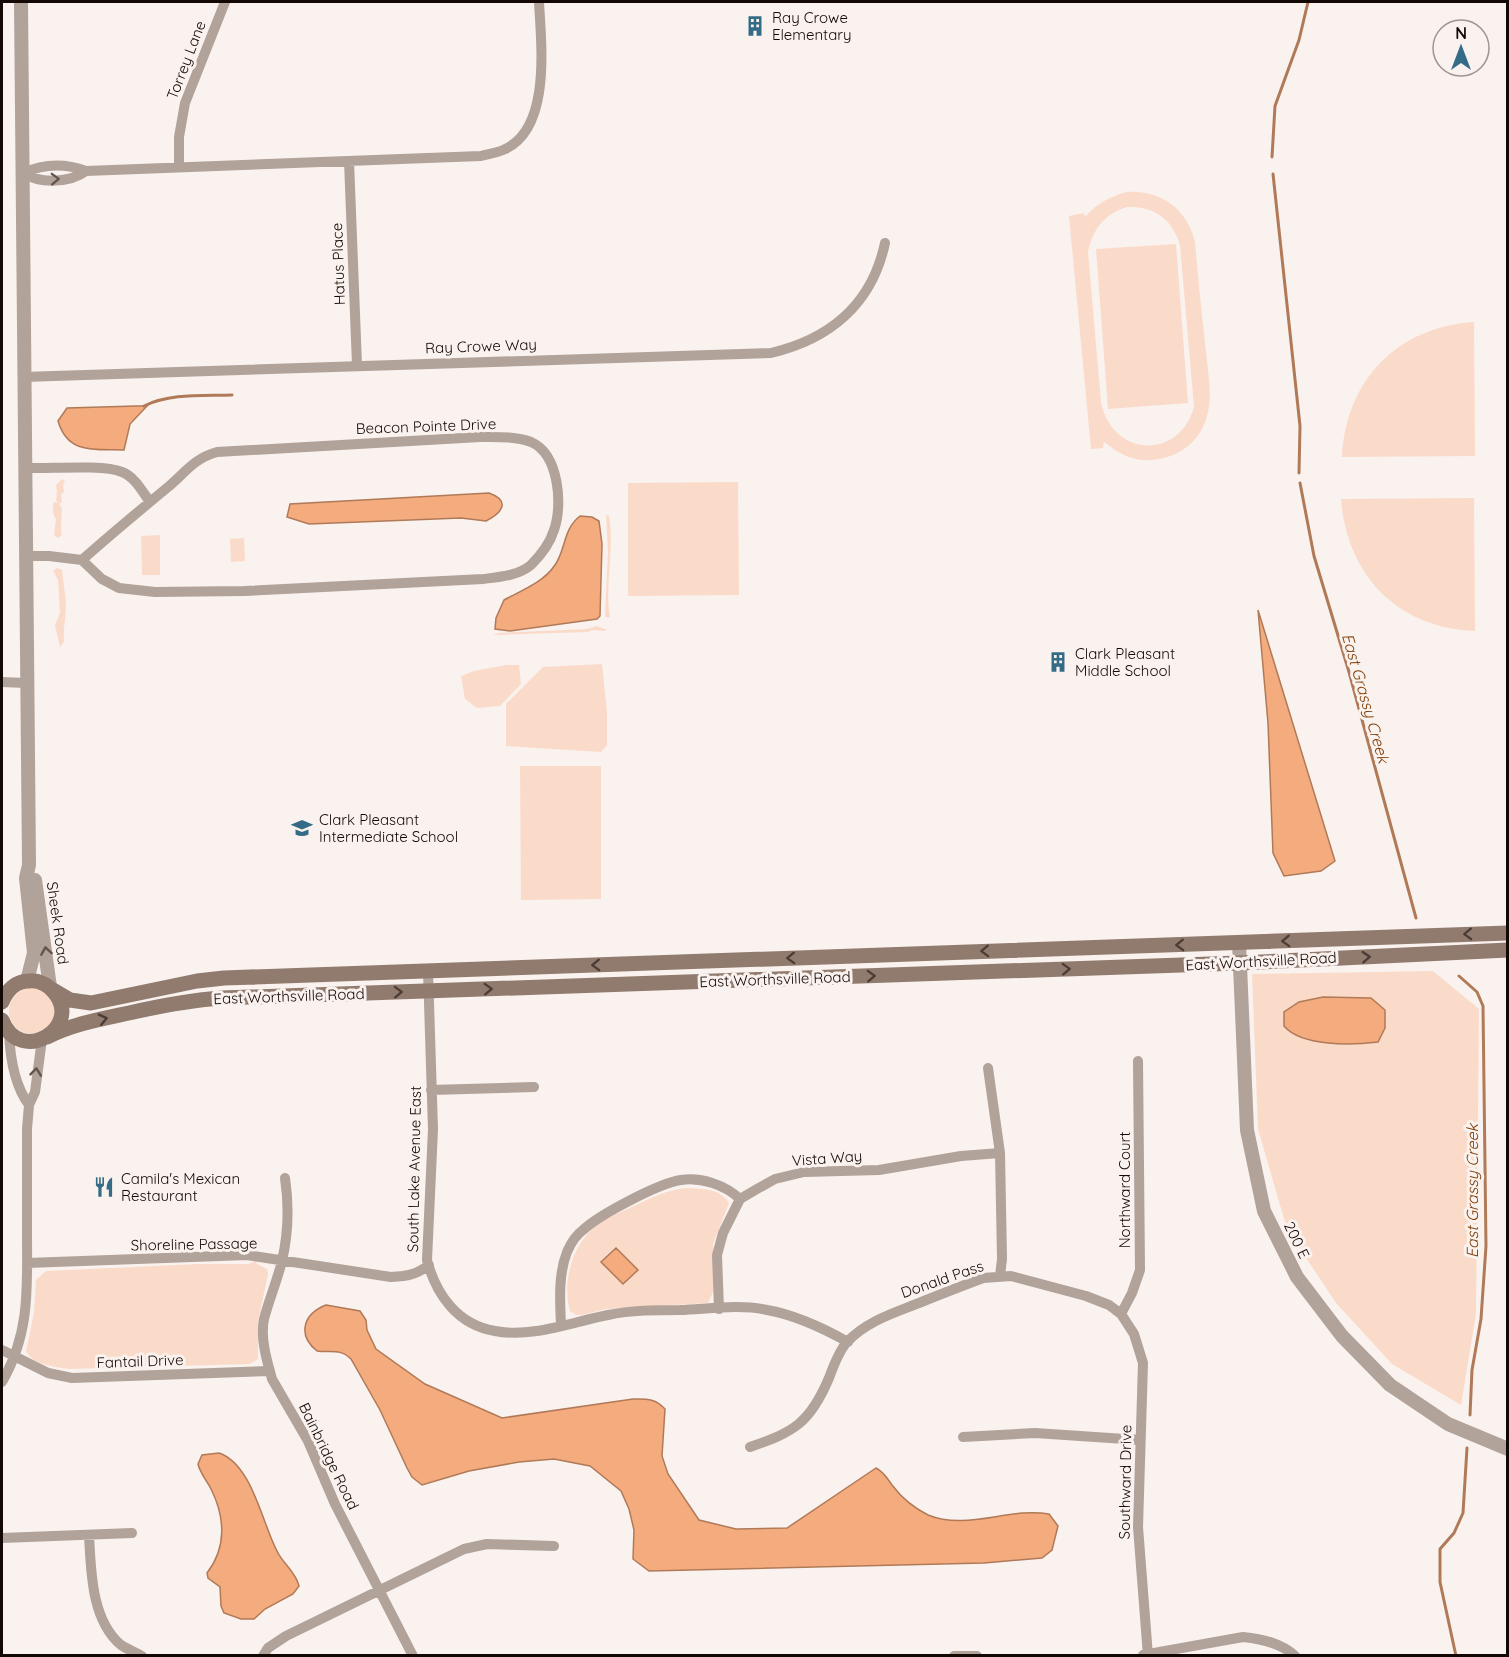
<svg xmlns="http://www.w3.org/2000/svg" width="1509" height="1657" viewBox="0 0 1509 1657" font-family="Quicksand,sans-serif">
<rect width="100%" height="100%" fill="#faf2ee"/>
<path fill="#fadbc9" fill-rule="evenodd" d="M1126,192C1160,190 1187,208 1195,242C1198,279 1202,315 1206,352C1208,373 1213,396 1207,416C1202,436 1186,452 1167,457C1142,465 1124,458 1104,442L1103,448L1091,449L1069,216L1084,213L1085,217C1096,204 1109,197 1126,192ZM1127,207C1155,206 1172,219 1180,245L1194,407C1179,461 1112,457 1101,402L1088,252C1093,229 1104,214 1127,207Z
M1176,244L1188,403L1108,409L1096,249Z
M1474,322L1475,456L1342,457C1346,380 1397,327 1474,322Z
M62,479L65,481L63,485L64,492L61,494L62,502L59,504L62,508C62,515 60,529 62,535L58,538L54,535L56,519C53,516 52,505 54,502L58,503L56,500L57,492L56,485Z
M738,482L739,595L628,596V483Z
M1474,498L1475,631C1398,628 1347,576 1341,499Z
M606,515L609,516C615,549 604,586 610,617L608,618L605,616L608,551Z
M160,535V575H142L141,536Z
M244,538L245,561L231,562L230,539Z
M57,568L62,570C63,581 65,592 66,603C66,617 63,628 64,642L60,647L55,625L60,613L58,580L53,571Z
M597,626L607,630L604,631L592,630L588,632L493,635L499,633L587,629Z
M602,664L607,712V745L601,752L506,746V704L543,667Z
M506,665H519L521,684L500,706L477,708L465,699L461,676L474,671Z
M520,766H601V899L521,900Z
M1433,971L1479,1009L1476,1314L1461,1405L1392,1364L1336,1303L1287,1229L1258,1129L1252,974Z
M9 1011a23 23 0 1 1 46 0a23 23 0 1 1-46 0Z
M686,1188C702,1189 720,1188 729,1203L713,1244V1292L708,1303L606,1309L582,1315H576L570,1311C561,1278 574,1238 604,1220C613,1215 624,1211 634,1206C652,1197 667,1190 686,1188Z
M256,1261L257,1264L267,1269L268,1274L258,1322V1359L250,1364L69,1369C55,1367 33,1365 26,1351L34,1313L36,1280L46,1271L198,1264H248Z"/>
<path fill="#f4ab7e" stroke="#b07a59" stroke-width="1.5" d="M136,406H147L130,424L124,450C95,449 68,455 58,421L67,408Z
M489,493C511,501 502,513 486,521L461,518L309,524L287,517L290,504Z
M580,516L592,517L599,521L602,544L600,616L597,619L510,631L495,629L496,618L504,600C521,591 544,582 555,565C566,549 563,529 580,516Z
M1258,610L1335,861L1321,871L1284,876L1273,853L1268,723Z
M1323,997L1371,998L1385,1010V1028L1378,1042C1352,1045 1302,1047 1284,1026V1012L1299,1002Z
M616,1248L638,1270L623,1284L601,1262Z
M326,1305L360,1311L366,1320L367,1330L376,1349L425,1384L502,1418L633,1399C647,1399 655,1398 665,1409L662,1456L668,1474L699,1520L736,1529L787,1528L876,1468C884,1472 887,1478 892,1485C901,1497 914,1508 928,1515C967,1531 1009,1507 1049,1514L1058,1526L1052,1550L1042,1558L984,1563L649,1571L633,1559L634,1530L629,1509L621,1491L590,1466L554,1459L519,1462L469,1471L422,1485L412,1477L407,1468L380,1410L351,1359C340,1348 331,1353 317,1351C297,1335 303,1314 326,1305Z
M219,1453C252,1464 262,1523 277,1551C283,1564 296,1572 299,1586L293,1594L265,1609L254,1619H241L224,1613L221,1606L220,1587L208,1578L207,1573C227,1547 225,1517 211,1489C207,1481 200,1473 198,1464L202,1455Z"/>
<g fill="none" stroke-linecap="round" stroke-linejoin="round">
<path stroke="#b07a59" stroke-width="3" d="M1272,157L1275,106L1299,40L1308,2
M1273,174L1300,426L1299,473
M144,406C170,393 203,396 232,395
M1300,483L1314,556L1349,672L1416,918
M1459,976L1477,992L1483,1006L1486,1246L1481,1319L1472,1370L1470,1415
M1456,1656L1440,1582V1549L1454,1533L1463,1513L1467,1448"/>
<path stroke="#b1a29a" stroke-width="10" d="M349,161L357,365
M179,167V137L185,103L225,2
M23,173C43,164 65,163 86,171L481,156C488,154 496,153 503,150C552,130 541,43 539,2
M23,173C40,184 70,183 86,171
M23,377L771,353C830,339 872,304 885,243
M24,468C48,469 102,464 122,472C135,477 142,491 150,502
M25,556H49L82,560L102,579L119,588L155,592L244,591L483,579C499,577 518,576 531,565C540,556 550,543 554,530C563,505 559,454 531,442C515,436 497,437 480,437L217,452C193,459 186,472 168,487C139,511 110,535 82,560
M2,682L26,683
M428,971L433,1129L427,1260C436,1295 458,1325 495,1331C532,1338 572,1322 608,1315C631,1310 657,1310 680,1310C708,1309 740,1304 767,1310C796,1315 823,1328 848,1342
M9,1032C10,1057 14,1085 29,1105
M988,1068L1000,1153L1002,1259L1000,1276
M431,1090L534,1087
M285,1178C289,1205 288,1235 282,1261C277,1281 269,1300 264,1319C260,1338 267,1361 272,1379L308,1441L335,1504L413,1656
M27,1263L247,1255L391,1277C407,1276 416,1275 429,1265
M719,1309L717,1255L723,1233L740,1199L757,1189L775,1179L804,1172L879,1170L961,1156L1000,1153
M1121,1314L1132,1293L1140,1270L1138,1061
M561,1325C560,1302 558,1275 567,1252C570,1245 576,1235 583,1230C599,1215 659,1183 681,1180C702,1177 725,1185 740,1199
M2,1350L48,1373L72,1378L270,1371
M2,1382C31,1332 27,1285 27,1230C27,1196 27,1163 27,1129L29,1105L35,1092L42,1039
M963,1437L1035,1433L1140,1440
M750,1447C794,1432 810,1423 829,1378C833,1367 839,1351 847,1342C867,1321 894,1313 919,1303C941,1294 962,1286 983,1278L1011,1276L1086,1296L1109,1305L1121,1314L1134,1334L1143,1363L1138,1527L1148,1656
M89,1535C91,1570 91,1620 121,1645C127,1649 135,1652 142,1656
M2,1538L132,1533
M1143,1655L1243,1637C1262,1639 1281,1643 1295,1656
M263,1656L268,1648L286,1636L464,1549L487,1544L554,1546
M954,1656H977"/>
<path stroke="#b1a29a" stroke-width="14" d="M21,2L29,865L26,878L34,953L27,981
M35,880L50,987
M1239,942L1247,1130L1264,1211L1297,1277L1342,1336L1390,1385L1448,1424L1508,1449"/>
<path stroke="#917b6f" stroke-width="15" d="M53,990L70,1000L91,1003L197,981L224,978L1508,933
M2,1002C7,990 16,981 29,981C39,980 48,985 54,992C84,1027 20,1067 2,1020
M47,1037C73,1024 101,1019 129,1013C160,1006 190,1000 222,998L1239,963L1508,950"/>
</g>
<defs><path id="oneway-chevron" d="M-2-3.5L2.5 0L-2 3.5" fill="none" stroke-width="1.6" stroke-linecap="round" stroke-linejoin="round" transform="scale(1.5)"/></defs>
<g stroke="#62554e">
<use href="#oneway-chevron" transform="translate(55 179) rotate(-2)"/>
<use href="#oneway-chevron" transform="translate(46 951) rotate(-99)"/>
<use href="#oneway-chevron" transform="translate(36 1072) rotate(-84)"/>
</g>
<g stroke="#4c3c34">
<use href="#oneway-chevron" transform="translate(1468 934) rotate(178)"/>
<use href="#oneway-chevron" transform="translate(1286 941) rotate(178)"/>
<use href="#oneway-chevron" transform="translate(1180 945) rotate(178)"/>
<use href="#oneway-chevron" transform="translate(985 951) rotate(178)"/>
<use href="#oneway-chevron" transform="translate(1366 957) rotate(-3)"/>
<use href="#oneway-chevron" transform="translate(791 958) rotate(178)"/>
<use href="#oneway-chevron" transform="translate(596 965) rotate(178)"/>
<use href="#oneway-chevron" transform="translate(1066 969) rotate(-2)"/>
<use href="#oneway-chevron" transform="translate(871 976) rotate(-2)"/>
<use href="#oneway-chevron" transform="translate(488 989) rotate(-2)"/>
<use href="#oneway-chevron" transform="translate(398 992) rotate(-2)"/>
<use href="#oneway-chevron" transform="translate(103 1019) rotate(-13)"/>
</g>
<defs>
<g id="building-bare" transform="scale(1.62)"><path d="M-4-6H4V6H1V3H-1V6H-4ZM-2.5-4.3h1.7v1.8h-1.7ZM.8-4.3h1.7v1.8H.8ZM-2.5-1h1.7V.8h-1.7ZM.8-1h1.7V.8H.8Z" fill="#346b86" stroke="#faf2ee" stroke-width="2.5" paint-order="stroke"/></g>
<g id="school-bare" transform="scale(1.62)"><path d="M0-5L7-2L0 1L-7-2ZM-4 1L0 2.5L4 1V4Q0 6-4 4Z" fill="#346b86" stroke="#faf2ee" stroke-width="2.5" paint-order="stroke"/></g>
<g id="restaurant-bare" transform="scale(1.62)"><path d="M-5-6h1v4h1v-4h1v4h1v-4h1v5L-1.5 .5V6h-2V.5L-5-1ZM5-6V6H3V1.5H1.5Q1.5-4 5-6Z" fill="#346b86" stroke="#faf2ee" stroke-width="2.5" paint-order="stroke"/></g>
</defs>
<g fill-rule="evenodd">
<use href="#building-bare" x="755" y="26"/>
<use href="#building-bare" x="1058" y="662"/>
<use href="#school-bare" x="302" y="828"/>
<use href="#restaurant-bare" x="104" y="1187"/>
</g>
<g text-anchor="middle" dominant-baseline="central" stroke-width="6" stroke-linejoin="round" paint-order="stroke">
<g font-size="15" fill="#130803" stroke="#faf2ee" text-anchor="start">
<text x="772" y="17">Ray Crowe<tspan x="772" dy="17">Elementary</tspan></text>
<text x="1075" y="653">Clark Pleasant<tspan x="1075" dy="17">Middle School</tspan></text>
<text x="319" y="819">Clark Pleasant<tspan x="319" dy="17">Intermediate School</tspan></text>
<text x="121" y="1178">Camila's Mexican<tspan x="121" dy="17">Restaurant</tspan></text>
</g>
<g font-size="15" fill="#130803" stroke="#faf2ee">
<text transform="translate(186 60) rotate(-69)">Torrey Lane</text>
<text transform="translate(338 264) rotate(-92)">Hatus Place</text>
<text transform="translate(481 346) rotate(-2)">Ray Crowe Way</text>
<text transform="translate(426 426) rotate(-2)">Beacon Pointe Drive</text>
<text transform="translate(58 923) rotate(82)">Sheek Road</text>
<text transform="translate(1261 961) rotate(-3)">East Worthsville Road</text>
<text transform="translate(775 979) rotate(-2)">East Worthsville Road</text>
<text transform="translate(289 996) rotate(-2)">East Worthsville Road</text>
<text transform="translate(827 1158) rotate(-4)">Vista Way</text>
<text transform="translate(414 1169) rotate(-89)">South Lake Avenue East</text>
<text transform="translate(1124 1190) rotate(-90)">Northward Court</text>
<text transform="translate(1297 1240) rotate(64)">200 E</text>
<text transform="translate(194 1244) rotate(-1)">Shoreline Passage</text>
<text transform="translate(942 1279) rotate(-19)">Donald Pass</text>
<text transform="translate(140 1361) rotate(-2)">Fantail Drive</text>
<text transform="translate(329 1456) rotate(64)">Bainbridge Road</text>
<text transform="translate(1125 1482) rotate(-89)">Southward Drive</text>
</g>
<g font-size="16" font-style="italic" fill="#82400c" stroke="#faf2ee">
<text transform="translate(1366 698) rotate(74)">East Grassy Creek</text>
<text transform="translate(1472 1191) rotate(-90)">East Grassy Creek</text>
</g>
</g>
<rect width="1509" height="1657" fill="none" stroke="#130803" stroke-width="6"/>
<g transform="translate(1461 48)"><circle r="28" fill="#faf2ee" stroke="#9e9490" stroke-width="1.5"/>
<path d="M0-4.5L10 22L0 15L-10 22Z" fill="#346b86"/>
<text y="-9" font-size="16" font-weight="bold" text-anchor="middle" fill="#130803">N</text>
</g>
</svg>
